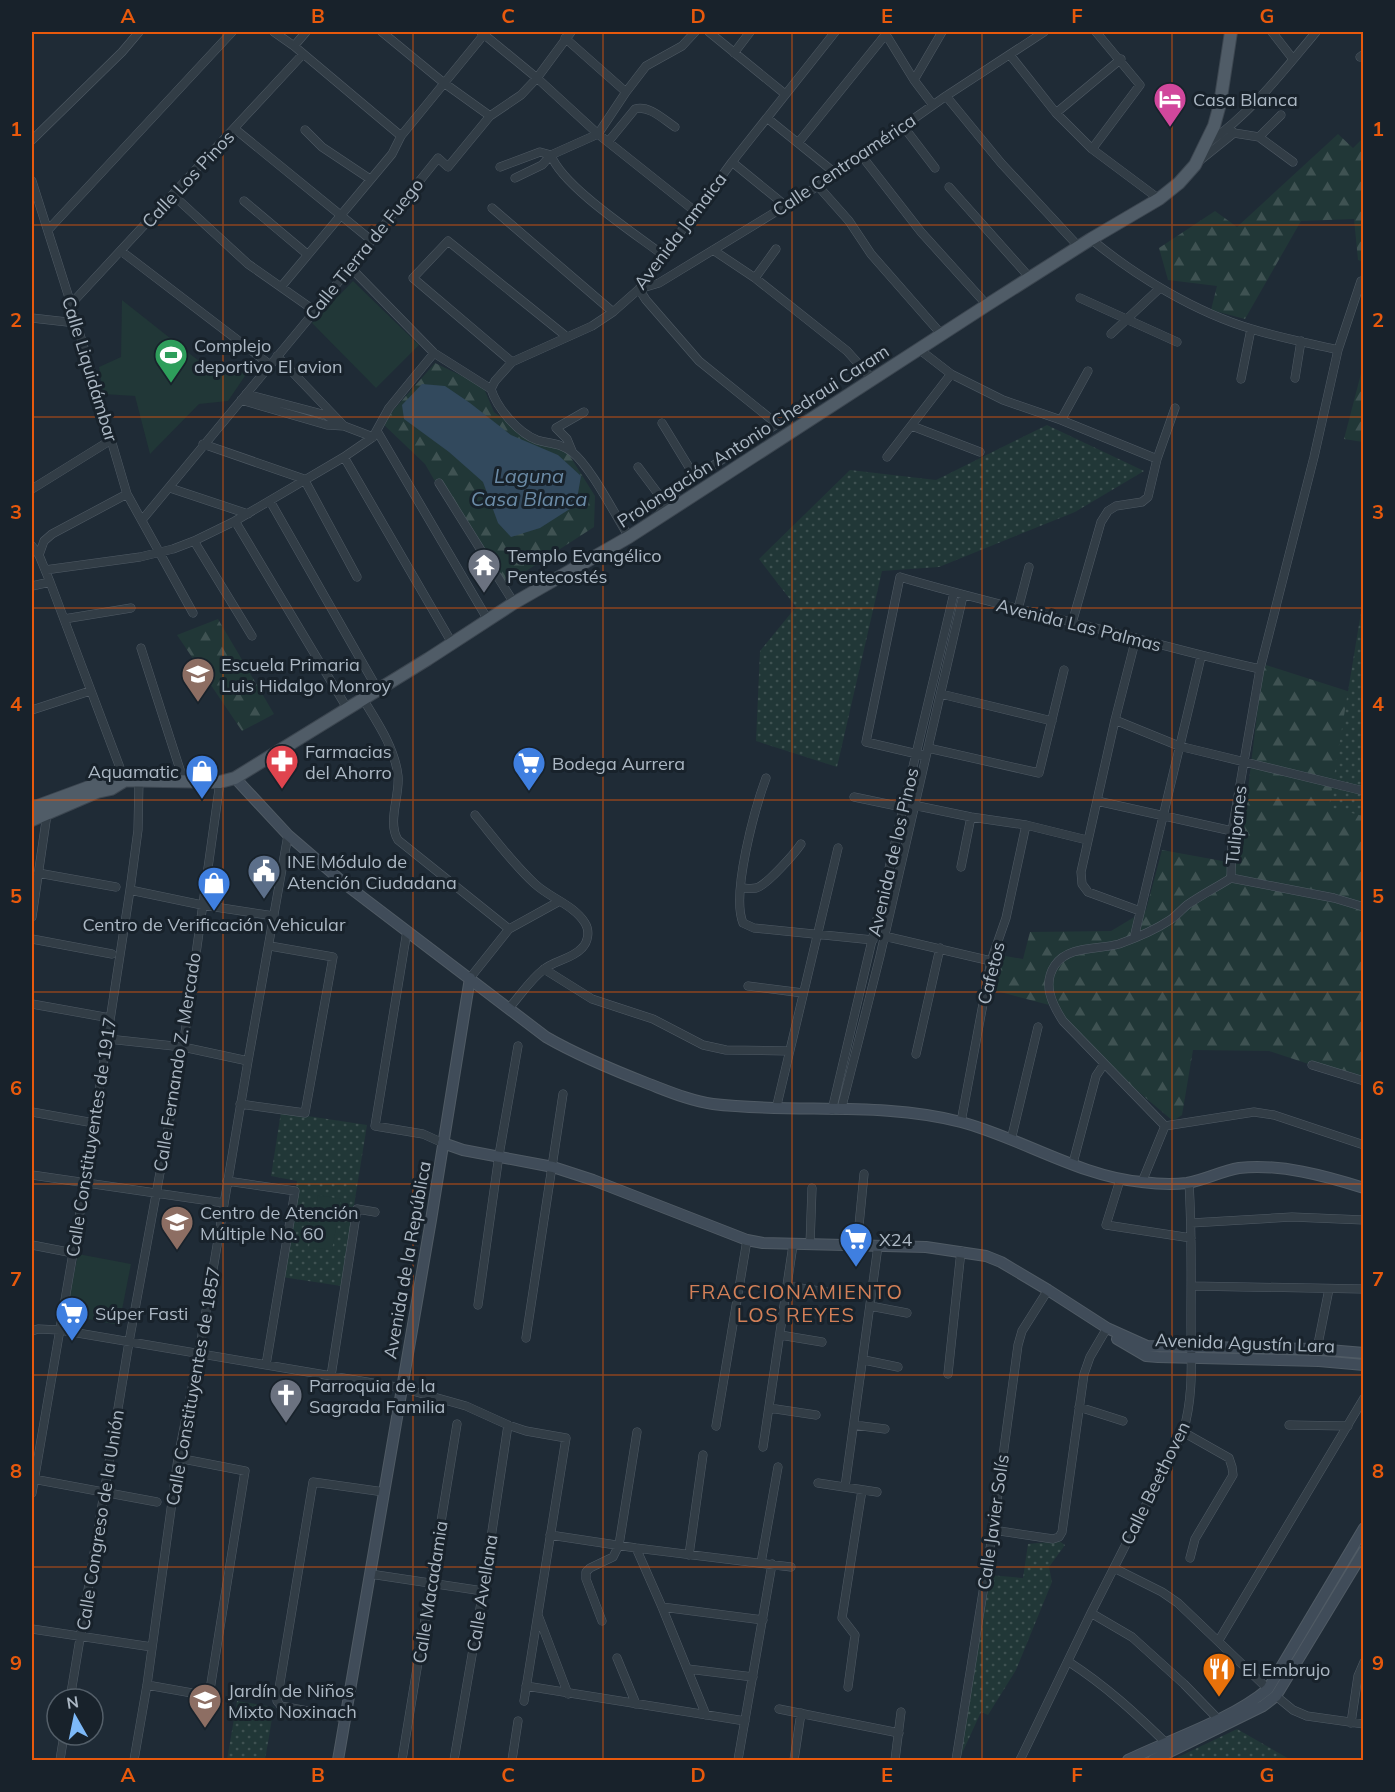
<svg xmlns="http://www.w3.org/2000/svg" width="1395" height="1792" viewBox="0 0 1395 1792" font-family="Mulish,sans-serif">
<defs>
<pattern id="grass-tufts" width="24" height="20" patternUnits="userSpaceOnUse" patternTransform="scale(1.5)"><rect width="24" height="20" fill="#213737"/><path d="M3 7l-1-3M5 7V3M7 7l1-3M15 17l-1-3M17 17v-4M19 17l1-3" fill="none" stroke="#3f5252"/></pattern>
<pattern id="forest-firs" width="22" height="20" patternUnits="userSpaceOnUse" patternTransform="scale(1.5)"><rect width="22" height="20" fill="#213737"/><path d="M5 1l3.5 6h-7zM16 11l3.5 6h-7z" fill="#3f5252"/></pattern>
<pattern id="park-dots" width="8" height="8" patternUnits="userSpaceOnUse" patternTransform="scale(1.5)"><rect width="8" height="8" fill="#213737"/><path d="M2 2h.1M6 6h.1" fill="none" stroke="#3f5252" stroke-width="1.8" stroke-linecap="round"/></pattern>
</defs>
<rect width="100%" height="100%" fill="#1f2b36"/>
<path fill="url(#grass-tufts)" d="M1200,1351H1276L1363,1356V1363L1201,1358Z"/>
<path fill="url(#forest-firs)" d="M1338,134L1353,148L1363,138V262L1358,260L1354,219L1301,221L1245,319L1211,310L1217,286L1168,280L1159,248L1215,211L1237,227Z
M435,363L483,386L494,412L518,430L568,453L595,496L594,527L506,584L460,525L425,464L382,423Z
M1363,366L1364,442H1363L1344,439Z
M218,619L274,714L242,731L177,635Z
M1263,664L1363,696V1082L1269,1051L1193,1050L1182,1115L1173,1121L1109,1067L1049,1005L993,990L994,954L1023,959L1030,932L1111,931L1146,910L1162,850L1239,864Z"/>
<path fill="url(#park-dots)" d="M1047,425L1144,471L1075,512L939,567L882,571L837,767L756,741L760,651L796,607L759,559L850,470L936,480Z
M1363,600V816L1329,807Z
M281,1112L367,1125L341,1286L282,1277L297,1181L271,1176Z
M1059,1541L1065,1545L1049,1567L1052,1582L1016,1670L988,1715L981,1712L959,1760L989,1575L1023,1578L1028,1544Z
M237,1701L274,1707L265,1760H227Z
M1237,1729L1291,1760H1172Z"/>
<path fill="#213737" d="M353,281L419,345L376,388L312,323Z
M122,300L204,365L247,373L228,401L199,404L150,454L135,396L103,394L99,367L121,357Z
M318,1195L341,1199L332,1250L309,1247Z
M78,1254L131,1264L119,1325L66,1315Z"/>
<path fill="#32495d" d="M422,384L445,386L470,403L511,435L558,455L581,476L576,505L540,528L511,537L498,523L483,482L449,452L404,419L402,405Z"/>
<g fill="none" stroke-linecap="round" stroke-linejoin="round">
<g stroke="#505b65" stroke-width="9">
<path id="street" d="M274,32L294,46L401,136
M382,32L444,83L490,116
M481,32L537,78L598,134L696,212
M709,32L785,94
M1272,32L1293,59
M885,33L914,80L933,105
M565,38L626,92
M294,46L306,32
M734,53L750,32
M1010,55L1056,113L1092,149L1159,199
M1360,57L1364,54
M914,80L942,32
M946,96L1001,163L1079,247
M1056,113L1121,59
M767,118L835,173
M903,126L935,168
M1229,128L1234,133L1259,137L1293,162
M235,129L371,240
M305,130L322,147L370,179
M1259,137L1281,115
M32,140L122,52L139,32
M608,142L635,109C649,105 663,119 675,127
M798,143L886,34
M1207,144C1252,112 1281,74 1316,32
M1092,149L1140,85L1096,32
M861,155L921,232L987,305
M732,162L786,206
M1198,162L1234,133
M500,167L540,152L551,155C562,186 634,233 663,255
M515,178L542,165L551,155L598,134L626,92L646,66L682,46L695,32
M32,181L71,304L127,494L193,613
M818,186L849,221L871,254L942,335
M949,187L1030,278
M173,195L248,264L315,311
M244,201L307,254
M492,208L613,312
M48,230L232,32
M1091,239C1135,276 1197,313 1252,329C1280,338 1309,343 1338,350
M713,250L755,278L847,351L873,380
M121,251L269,364
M350,267L434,353L491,389C497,408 518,433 537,440C550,444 561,443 572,452C591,467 615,515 629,537
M755,278L776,249
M281,287L392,154L401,136L486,32
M1080,298L1177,342
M71,304L303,54
M32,318L76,323
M1111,334L1160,288
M920,350L951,374L1003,400L1061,420L1157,459
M277,356L344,426L373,437
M512,362L413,278L448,241L567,337
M1295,378L1301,341
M1241,379L1251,329
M491,389L495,381L512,362L592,326L613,312L639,289L732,162L835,32
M246,394L326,415L335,421
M241,400L327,425L344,426
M1061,420L1088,371
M662,423L695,477
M912,426L980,452
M377,431L488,620
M203,444L304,479L357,577
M572,451L567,439L556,428L584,412
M344,457L452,643
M887,457L951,374
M638,467L665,503
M439,483L514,603
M170,488L248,514
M32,489L111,440
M270,501L378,690
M658,518L665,503L683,485L777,424L699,361L646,300L639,289L659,283L818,186L946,96L1044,32
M142,520L315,311L438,158L448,167L490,116L521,95L537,78L571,32
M235,521L347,708
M194,541L252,636
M32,546L39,555L50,582L125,781
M39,555L44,541L52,534L127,494
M45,570L140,557L173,549L194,541L235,521L344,457L373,437L389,408L434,353
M32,586L50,582
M1018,609L1029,567
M64,619L131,608
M1072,623L1101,522L1108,511L1116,506L1142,502L1148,497L1157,459L1175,408
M1136,638L1115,720L1081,872L1082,884L1088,892L1140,911
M141,648L184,782
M941,694L1052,721
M363,699C377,722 395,748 398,776C400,796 387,822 398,840L509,929
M32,710L90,691
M1115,720L1179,746L1364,791
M928,748L1039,773L1064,670
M926,756L866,742L900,577C978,600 1057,618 1135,638C1177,649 1218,660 1260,669
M766,778C755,808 731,894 743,923L754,928L873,940
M854,797L902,807L913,805L971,817L1026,825L1087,840
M1097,801L1232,831
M475,815C494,838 513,864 535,884C550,898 574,905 585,923C590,931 588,942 582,948C571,960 554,960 543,970C530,980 520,996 509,1008
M961,867L971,817
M38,873L116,887
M1231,878L1232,831L1260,669L1314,457L1338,350L1361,281
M1231,878L1334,898L1364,907
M741,888C745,888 751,889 756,888C766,886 795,853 801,844
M130,890L202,905L274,916
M32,917L47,814
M407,931L375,1126L423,1134L443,1143
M884,936L991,961
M1134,938L1201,657
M32,939L112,954
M544,969L592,999L653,1019L703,1045L726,1050L789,1051
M470,978L509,929L558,902
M748,986L803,993
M32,1004L110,1018
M108,1039L183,1047L248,1061
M916,1054L940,948
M1312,1065L1364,1081
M240,1104L305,1113L333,957L270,946
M776,1109L838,848
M832,1110L954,593
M841,1110L880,956L963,596
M32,1112L94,1123
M961,1122L991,961L1006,918L1026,825
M1165,1126L1063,1021C1052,1004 1042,984 1055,965C1069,945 1098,950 1119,944C1136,938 1155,930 1170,920C1176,916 1181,910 1187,905C1201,895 1217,887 1231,878
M1165,1126L1254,1112L1274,1115L1364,1145
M1011,1140L1038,1027
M1073,1163L1096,1076L1104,1064
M32,1175L224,1203
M1120,1180L1106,1225L1191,1238
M227,1181L295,1191L266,1365
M1142,1182L1165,1126
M1191,1223L1292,1217L1364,1220
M32,1245L73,1253
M810,1245L812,1188
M857,1246L864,1174
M787,1286L833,1293
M1191,1286L1364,1289
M478,1305L499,1155L518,1046
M870,1306L907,1313
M32,1331L38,1329L60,1330L402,1388L466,1406L508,1425L526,1431L566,1438L524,1701
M780,1335L822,1342
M526,1338L563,1094
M1317,1349L1329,1289
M864,1360L898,1367
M948,1374L961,1251
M331,1376L357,1209L375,1212
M1079,1407L1123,1421
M769,1408L816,1415
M854,1425L885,1429
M1289,1425L1348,1426
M716,1426L747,1240
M1183,1432L1229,1458L1232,1467L1233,1475L1195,1539L1190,1558
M763,1447L793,1245
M33,1479L157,1502
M818,1483L877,1492
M845,1487L878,1246
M32,1493L85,1183L130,890L138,830L139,780
M993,1530L1053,1539L1059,1537L1062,1532L1084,1374L1090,1357L1107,1328
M550,1535L636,1548L791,1567
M636,1548L662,1607L706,1715
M689,1555L703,1455
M761,1563L778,1467
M1114,1568L1162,1592L1178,1603L1268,1689
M370,1574L483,1591
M662,1607L763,1620
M1091,1613L1132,1637L1184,1684L1218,1719
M538,1615L568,1694
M602,1621L586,1579V1572L590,1568L613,1557L619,1545L637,1432
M32,1629L152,1647
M1219,1640L1364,1398
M617,1658L636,1704
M1069,1662C1106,1686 1134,1712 1165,1742
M688,1669L753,1677
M147,1685L209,1696L245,1471L178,1458
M526,1686L745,1721
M848,1687L855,1635L842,1618L862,1490
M1276,1696L1293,1710L1307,1716L1364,1724
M70,1699L129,1342L183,1047L220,782
M779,1709L899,1733
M345,1718L281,1706L277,1701L313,1482L384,1492
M1351,1723L1358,1676L1364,1662
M60,1760L64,1735
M134,1760L147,1685L178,1458L199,1353L248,1061L288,835
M402,1760L457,1424
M454,1760L483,1591L508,1425
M512,1760L518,1721
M738,1760L772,1564
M794,1760L801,1713
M895,1760L901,1712
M956,1760L993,1530L1018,1345L1022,1331L1048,1290
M1020,1760L1091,1613L1183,1432C1194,1396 1191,1359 1191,1322C1191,1275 1192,1229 1189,1183"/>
</g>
<g stroke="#505b65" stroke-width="12">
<path id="secondary" d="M235,778L288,835L345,884L546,1037C579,1056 613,1070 649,1084C670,1092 691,1101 713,1104C796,1114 880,1101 961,1122C1021,1138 1081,1177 1142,1182C1156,1184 1172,1185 1187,1183C1205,1180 1221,1171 1239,1168C1279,1163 1326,1176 1364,1188
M443,1143L463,1150L553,1167L593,1180L747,1240L763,1243L926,1247L986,1256L1001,1262L1048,1290L1107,1328L1147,1346L1317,1349L1364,1353
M1117,1339L1146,1356L1158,1357L1319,1361L1364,1365
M338,1760L431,1220L470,978
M1128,1760C1171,1739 1231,1720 1268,1689L1364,1528
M1153,1760L1263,1706L1276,1696L1364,1551"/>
</g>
<g stroke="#3c4650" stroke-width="14">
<path id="primary" d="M32,808L108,780L220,782L235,778L428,659L514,603L629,537L987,305L1091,239L1159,199L1179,183L1195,165L1214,126L1220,104L1231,32
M32,820L97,792L111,789L124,781"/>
</g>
<use href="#street" stroke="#323d46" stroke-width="8"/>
<use href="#secondary" stroke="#404c59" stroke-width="10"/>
<use href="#primary" stroke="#505c67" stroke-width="12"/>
</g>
<path fill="none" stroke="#e8590c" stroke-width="1.5" stroke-opacity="0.55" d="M223,32V1760M413,32V1760M603,32V1760M792,32V1760M982,32V1760M1172,32V1760M32,225H1364M32,417H1364M32,608H1364M32,800H1364M32,992H1364M32,1184H1364M32,1375H1364M32,1567H1364"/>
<defs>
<g id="hotel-pin" transform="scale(1.725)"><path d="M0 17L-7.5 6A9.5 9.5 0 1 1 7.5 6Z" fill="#d1479c" stroke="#18222b"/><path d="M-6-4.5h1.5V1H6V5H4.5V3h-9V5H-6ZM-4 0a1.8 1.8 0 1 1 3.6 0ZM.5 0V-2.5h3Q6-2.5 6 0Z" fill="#fff"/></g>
<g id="stadium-pin" transform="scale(1.725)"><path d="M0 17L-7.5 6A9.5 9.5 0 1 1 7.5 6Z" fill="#2e9e5b" stroke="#18222b"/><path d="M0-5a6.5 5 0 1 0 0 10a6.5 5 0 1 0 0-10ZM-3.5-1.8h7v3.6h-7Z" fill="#fff"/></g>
<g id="temple-pin" transform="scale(1.725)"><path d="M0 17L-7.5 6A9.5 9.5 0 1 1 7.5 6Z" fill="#6b7280" stroke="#18222b"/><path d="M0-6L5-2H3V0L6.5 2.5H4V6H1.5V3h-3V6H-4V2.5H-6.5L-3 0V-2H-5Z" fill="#fff"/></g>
<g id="school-pin" transform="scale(1.725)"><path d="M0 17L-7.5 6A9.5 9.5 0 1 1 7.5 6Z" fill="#8d6e63" stroke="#18222b"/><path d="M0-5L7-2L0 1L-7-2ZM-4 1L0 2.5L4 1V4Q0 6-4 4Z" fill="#fff"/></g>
<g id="pharmacy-pin" transform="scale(1.725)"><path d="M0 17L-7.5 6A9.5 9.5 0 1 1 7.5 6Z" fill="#e0444e" stroke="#18222b"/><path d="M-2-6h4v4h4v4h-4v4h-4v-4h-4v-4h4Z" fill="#fff"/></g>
<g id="supermarket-pin" transform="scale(1.725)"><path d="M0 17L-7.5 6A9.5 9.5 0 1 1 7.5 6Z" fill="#3f7fe0" stroke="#18222b"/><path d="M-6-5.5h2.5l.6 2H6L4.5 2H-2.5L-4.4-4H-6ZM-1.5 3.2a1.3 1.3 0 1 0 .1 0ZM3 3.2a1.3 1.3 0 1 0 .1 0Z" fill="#fff"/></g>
<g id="shop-pin" transform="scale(1.725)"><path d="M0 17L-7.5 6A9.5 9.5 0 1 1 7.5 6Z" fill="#3f7fe0" stroke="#18222b"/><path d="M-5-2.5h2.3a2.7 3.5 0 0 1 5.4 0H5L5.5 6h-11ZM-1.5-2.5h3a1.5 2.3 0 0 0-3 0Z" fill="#fff"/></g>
<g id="civic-pin" transform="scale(1.725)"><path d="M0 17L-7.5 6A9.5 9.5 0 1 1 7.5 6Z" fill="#5c6f8a" stroke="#18222b"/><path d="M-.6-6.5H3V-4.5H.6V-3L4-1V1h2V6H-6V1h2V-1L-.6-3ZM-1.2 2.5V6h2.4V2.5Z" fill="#fff"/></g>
<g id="church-pin" transform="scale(1.725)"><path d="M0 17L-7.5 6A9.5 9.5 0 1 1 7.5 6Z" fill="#6b7280" stroke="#18222b"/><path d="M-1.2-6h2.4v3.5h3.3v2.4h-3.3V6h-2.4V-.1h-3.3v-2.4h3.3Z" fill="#fff"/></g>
<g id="restaurant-pin" transform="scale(1.725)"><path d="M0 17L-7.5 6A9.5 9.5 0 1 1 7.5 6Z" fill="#e8710a" stroke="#18222b"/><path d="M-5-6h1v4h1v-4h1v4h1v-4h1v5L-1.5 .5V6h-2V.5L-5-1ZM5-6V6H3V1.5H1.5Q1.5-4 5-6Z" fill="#fff"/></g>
</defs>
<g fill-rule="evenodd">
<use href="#hotel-pin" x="1170" y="99"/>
<use href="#stadium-pin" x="171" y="355"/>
<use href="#temple-pin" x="484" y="565"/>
<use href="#school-pin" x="198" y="674"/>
<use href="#pharmacy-pin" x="282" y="761"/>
<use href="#supermarket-pin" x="529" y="763"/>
<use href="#shop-pin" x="202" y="771"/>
<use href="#civic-pin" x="264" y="871"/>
<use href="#shop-pin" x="214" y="883"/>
<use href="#school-pin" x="177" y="1222"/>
<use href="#supermarket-pin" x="856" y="1239"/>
<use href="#supermarket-pin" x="72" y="1313"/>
<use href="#church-pin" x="286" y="1395"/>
<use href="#restaurant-pin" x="1219" y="1669"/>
<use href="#school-pin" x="205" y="1700"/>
</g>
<g text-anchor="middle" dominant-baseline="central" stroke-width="6" stroke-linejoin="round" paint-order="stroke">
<g font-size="18" fill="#acb8c4" stroke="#18222b" text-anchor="start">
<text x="1193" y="99">Casa Blanca</text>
<text x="194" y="345">Complejo<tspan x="194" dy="21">deportivo El avion</tspan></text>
<text x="507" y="555">Templo Evangélico<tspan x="507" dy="21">Pentecostés</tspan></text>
<text x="221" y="664">Escuela Primaria<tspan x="221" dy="21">Luis Hidalgo Monroy</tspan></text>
<text x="305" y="751">Farmacias<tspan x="305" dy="21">del Ahorro</tspan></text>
<text x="552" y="763">Bodega Aurrera</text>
<text x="179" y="771" text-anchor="end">Aquamatic</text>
<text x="287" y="861">INE Módulo de<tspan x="287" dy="21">Atención Ciudadana</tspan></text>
<text x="214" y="924" text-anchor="middle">Centro de Verificación Vehicular</text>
<text x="200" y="1212">Centro de Atención<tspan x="200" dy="21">Múltiple No. 60</tspan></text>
<text x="879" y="1239">X24</text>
<text x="95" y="1313">Súper Fasti</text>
<text x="309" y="1385">Parroquia de la<tspan x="309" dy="21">Sagrada Familia</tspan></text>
<text x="1242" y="1669">El Embrujo</text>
<text x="228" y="1690">Jardín de Niños<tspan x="228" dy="21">Mixto Noxinach</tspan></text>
</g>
<g font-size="18" fill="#acb8c4" stroke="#18222b">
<text transform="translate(844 165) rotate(-34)">Calle Centroamérica</text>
<text transform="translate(188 179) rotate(-47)">Calle Los Pinos</text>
<text transform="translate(680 231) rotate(-53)">Avenida Jamaica</text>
<text transform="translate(364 249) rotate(-51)">Calle Tierra de Fuego</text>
<text transform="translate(90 369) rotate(73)">Calle Liquidámbar</text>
<text transform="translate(753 436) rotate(-33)">Prolongación Antonio Chedraui Caram</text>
<text transform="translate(1079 625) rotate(14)">Avenida Las Palmas</text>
<text transform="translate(1236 825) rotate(-84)">Tulipanes</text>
<text transform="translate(893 852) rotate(-77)">Avenida de los Pinos</text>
<text transform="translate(991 973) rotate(-76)">Cafetos</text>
<text transform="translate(177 1062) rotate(-81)">Calle Fernando Z. Mercado</text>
<text transform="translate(91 1137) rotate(-81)">Calle Constituyentes de 1917</text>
<text transform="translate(407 1260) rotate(-80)">Avenida de la República</text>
<text transform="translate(1245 1343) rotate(2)">Avenida Agustín Lara</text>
<text transform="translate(193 1386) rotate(-80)">Calle Constituyentes de 1857</text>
<text transform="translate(1155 1483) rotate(-64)">Calle Beethoven</text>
<text transform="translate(100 1520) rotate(-81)">Calle Congreso de la Unión</text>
<text transform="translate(993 1522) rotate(-82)">Calle Javier Solís</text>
<text transform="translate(430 1592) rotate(-81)">Calle Macadamia</text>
<text transform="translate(482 1593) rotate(-81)">Calle Avellana</text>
</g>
<g font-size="20" font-style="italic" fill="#6c8ca8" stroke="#18222b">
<text x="529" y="475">Laguna<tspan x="529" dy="23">Casa Blanca</tspan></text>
</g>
<g font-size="20" letter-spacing="1.5" fill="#d38058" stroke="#18222b">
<text x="796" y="1291">FRACCIONAMIENTO<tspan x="796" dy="23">LOS REYES</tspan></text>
</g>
</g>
<rect width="1395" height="1792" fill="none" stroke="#18222b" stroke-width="66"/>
<g transform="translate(75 1717) rotate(351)"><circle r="28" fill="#18222b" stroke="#535e68" stroke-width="1.5"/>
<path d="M0-4.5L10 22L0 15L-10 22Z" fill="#7db9f8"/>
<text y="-9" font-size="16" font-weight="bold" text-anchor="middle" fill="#acb8c4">N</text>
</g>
<rect x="33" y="33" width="1329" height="1726" fill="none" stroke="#e8590c" stroke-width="2"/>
<g font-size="20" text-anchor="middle" font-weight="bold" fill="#e8590c">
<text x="128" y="23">A</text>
<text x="318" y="23">B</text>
<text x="508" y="23">C</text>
<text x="698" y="23">D</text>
<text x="887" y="23">E</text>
<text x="1077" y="23">F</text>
<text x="1267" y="23">G</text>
<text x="16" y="136">1</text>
<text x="1378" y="136">1</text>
<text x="16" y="327">2</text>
<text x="1378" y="327">2</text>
<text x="16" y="519">3</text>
<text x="1378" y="519">3</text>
<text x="16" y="711">4</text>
<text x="1378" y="711">4</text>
<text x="16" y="903">5</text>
<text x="1378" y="903">5</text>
<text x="16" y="1095">6</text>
<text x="1378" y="1095">6</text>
<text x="16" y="1286">7</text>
<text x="1378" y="1286">7</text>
<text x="16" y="1478">8</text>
<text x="1378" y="1478">8</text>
<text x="16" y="1670">9</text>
<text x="1378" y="1670">9</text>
<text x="128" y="1782">A</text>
<text x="318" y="1782">B</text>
<text x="508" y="1782">C</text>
<text x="698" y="1782">D</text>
<text x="887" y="1782">E</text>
<text x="1077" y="1782">F</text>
<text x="1267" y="1782">G</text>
</g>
</svg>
